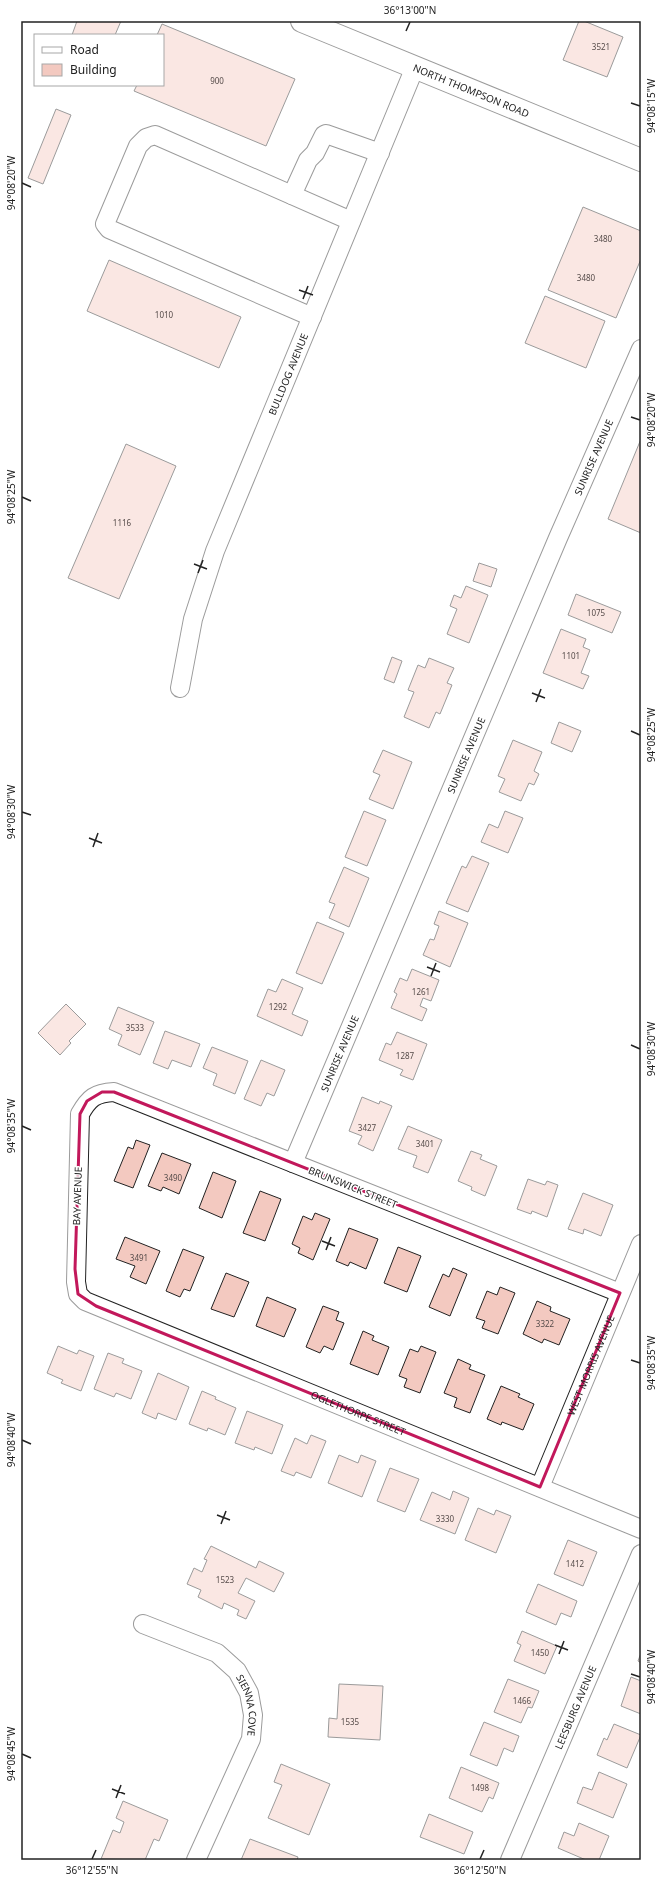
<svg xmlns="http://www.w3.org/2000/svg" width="662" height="1881" viewBox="0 0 662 1881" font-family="'Noto Sans',sans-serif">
<rect width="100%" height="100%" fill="#fff"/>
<path fill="#f3c9c0" stroke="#222" d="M77,21H121L115,35H72Z
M579,21H584L623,37L607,77L563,60Z
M162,24L295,79L266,146L134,91L137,85H163V35H157Z
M56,109L71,115L43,184L28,178Z
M583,207L641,231V259L616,318L548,290Z
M109,260L241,317L219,368L87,311Z
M545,296L605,321L586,368L525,343Z
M641,439V533L608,519Z
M126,444L176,466L119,599L68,578Z
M479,563L497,569L491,587L473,581Z
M466,586L488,595L469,643L447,634L457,609L450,606L454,595L461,598Z
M576,594L621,612L612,633L568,615Z
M561,629L586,639L583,647L590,650L581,673L589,676L583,689L543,673Z
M392,657L402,661L394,683L384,679Z
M429,658L454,668L447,683L452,685L440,714L436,712L429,728L404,717L414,692L408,690L418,665L425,668Z
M559,722L581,731L572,752L551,743Z
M513,740L542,752L534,771L539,774L534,785L529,783L521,801L499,792L505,779L498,776Z
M383,750L412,762L393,809L369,799L380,775L373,772Z
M364,811L386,820L367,866L345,857Z
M505,811L523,818L508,853L481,842L489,824L498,828Z
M472,856L489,863L468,912L446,903L462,866L466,868Z
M344,867L369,878L349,927L329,918L335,904L329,902Z
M439,911L468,923L450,967L423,955L430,939L434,940L439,926L434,924Z
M317,922L344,933L322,984L296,973Z
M412,969L439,980L431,1001L423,998L420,1006L427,1009L422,1021L391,1008L397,994L394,992L400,978L407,981Z
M282,979L303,988L292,1014L308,1021L302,1036L257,1016L268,989L276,992Z
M66,1004L86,1024L69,1041L71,1043L60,1055L38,1033Z
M118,1007L154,1022L140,1055L118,1045L122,1035L109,1029Z
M165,1031L200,1044L191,1067L172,1060L168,1069L153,1063Z
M397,1032L427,1044L413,1080L400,1075L403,1070L379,1060L386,1043L391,1045Z
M212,1047L248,1061L235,1094L213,1085L217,1074L203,1068Z
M261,1060L285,1070L274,1096L267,1093L261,1106L244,1099Z
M362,1097L379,1104L380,1101L392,1106L373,1151L358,1144L362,1136L349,1131Z
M408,1126L442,1140L428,1173L413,1167L417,1156L398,1149Z
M136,1140L150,1145L133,1188L114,1181L128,1147L133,1149Z
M471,1151L482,1155L480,1159L497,1166L485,1196L471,1190L472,1187L458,1181Z
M162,1153L191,1164L179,1194L163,1187L161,1191L148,1186Z
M213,1172L236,1181L222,1218L199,1208Z
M528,1179L545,1185L547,1181L558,1185L547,1217L532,1211L531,1214L517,1209Z
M260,1191L281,1199L265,1241L243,1233Z
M583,1193L613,1205L601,1236L584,1229L583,1234L568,1229Z
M315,1213L330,1219L313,1260L298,1253L300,1248L292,1244L303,1216L312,1220Z
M349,1228L378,1239L366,1269L350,1262L348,1266L336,1261Z
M125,1237L160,1251L146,1284L130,1277L135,1266L116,1259Z
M398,1247L421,1256L407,1292L384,1283Z
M183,1249L204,1257L190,1291L184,1289L180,1297L166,1291Z
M453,1268L467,1274L450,1316L429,1307L443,1274L449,1277Z
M226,1273L249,1282L234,1317L211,1309Z
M500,1287L515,1293L498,1334L482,1328L485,1321L476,1318L487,1291L497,1295Z
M267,1297L296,1309L284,1337L256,1326Z
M537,1301L551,1307L550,1311L570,1319L559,1345L544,1339L542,1343L523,1334Z
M323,1306L339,1312L336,1320L344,1323L333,1350L324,1346L320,1353L306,1347Z
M363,1331L374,1336L372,1340L389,1347L378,1375L350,1364Z
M58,1346L77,1354L79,1350L94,1356L81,1391L61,1383L63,1380L47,1373Z
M421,1346L436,1352L420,1393L404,1387L407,1379L399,1376L410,1349L418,1352Z
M108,1353L124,1359L122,1363L142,1371L131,1399L116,1393L114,1397L94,1389Z
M458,1359L471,1365L469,1369L485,1375L470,1413L454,1407L457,1398L444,1393Z
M158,1373L189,1387L176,1420L158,1413L156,1419L142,1413Z
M501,1386L520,1394L518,1397L534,1404L523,1430L502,1422L501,1425L487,1419Z
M202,1391L216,1397L215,1399L236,1408L225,1435L208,1428L207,1431L189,1424Z
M247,1411L283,1425L272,1454L255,1447L254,1450L235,1443Z
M311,1435L326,1441L311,1478L296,1472L294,1476L281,1471L295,1438L307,1444Z
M339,1455L358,1463L361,1455L376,1461L362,1497L328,1483Z
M390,1468L419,1479L405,1512L377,1501Z
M453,1491L469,1498L455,1534L420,1520L432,1492L450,1500Z
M478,1508L494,1515L496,1510L511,1516L496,1553L465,1540Z
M568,1540L597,1552L583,1586L554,1574Z
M211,1546L256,1568L259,1561L284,1573L274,1592L246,1578L238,1593L255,1601L246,1619L237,1615L239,1610L224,1603L222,1609L198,1597L201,1590L187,1584L194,1568L202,1572L207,1560L204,1559Z
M538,1584L577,1601L571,1617L561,1613L556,1625L526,1612Z
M522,1631L557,1646L545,1674L514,1661L521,1645L517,1643Z
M641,1653V1663L638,1661Z
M631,1677L641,1681V1714L621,1706Z
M508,1679L539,1691L532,1708L528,1707L521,1723L494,1712Z
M339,1684L383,1686L380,1740L328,1737L329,1718L337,1719Z
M484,1722L519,1736L513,1752L504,1748L497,1766L470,1755Z
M614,1724L641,1735L627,1768L597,1755L604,1738L607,1740Z
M281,1764L330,1784L309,1835L268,1818L282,1785L274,1782Z
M461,1767L499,1783L493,1799L489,1797L482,1812L449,1798Z
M599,1772L627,1784L613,1818L577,1803L583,1787L592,1790Z
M123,1801L168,1820L159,1841L154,1839L145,1860L101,1859L113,1830L120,1833L124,1822L116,1818Z
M429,1814L473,1832L464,1854L420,1837Z
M579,1823L609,1836L599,1860H586L558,1848L564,1832L574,1836Z
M250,1839L298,1857L297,1860H241Z"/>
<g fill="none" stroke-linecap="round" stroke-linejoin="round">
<g stroke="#222" stroke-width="20">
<g id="minor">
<path d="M292,195L308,160L315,153L324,135L326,134L380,153"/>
<path d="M312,317L109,229L105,224L138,146L146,138L155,135L351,221"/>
<path id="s1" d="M180,688L193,619L215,551L415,67"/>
<path id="s2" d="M293,1163L558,538L641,349"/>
<path id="s3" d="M620,1293L114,1092C95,1093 89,1098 80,1114L76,1282L78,1294L85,1301L641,1529"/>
<path id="s4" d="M540,1487L641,1244"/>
<path id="s5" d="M143,1624L217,1653L237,1671L249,1693L253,1715L251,1739L196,1860"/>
<path id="s6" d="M510,1860L641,1554"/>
</g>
</g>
<g stroke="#222" stroke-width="24">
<g id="major">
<path id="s7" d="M302,21L641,160"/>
</g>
</g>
<use href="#minor" stroke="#fff" stroke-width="18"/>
<use href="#major" stroke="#fff" stroke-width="22"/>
</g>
<path d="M0 0H662V1881H0ZM102,1092H114L620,1293L540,1487L96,1306L78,1294L75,1269L80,1114L87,1101Z" fill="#fff" fill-opacity=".55" fill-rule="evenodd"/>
<path fill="none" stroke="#c2185b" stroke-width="3" stroke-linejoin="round" d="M102,1092H114L620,1293L540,1487L96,1306L78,1294L75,1269L80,1114L87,1101Z"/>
<path fill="none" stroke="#222" stroke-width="1.5" d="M406,31L410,22M631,103L640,106M22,183L31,187M299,290L313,295M303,299L308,286M631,417L640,420M22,497L31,501M194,564L207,569M198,573L203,560M532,693L545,698M536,702L541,689M631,731L640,735M22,812L31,815M89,838L102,843M93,847L98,833M427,967L440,972M431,976L436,963M631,1045L640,1049M22,1126L31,1130M322,1241L335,1246M326,1250L331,1237M631,1360L640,1363M22,1440L31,1444M217,1515L230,1520M221,1524L226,1511M555,1645L568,1650M559,1654L564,1641M631,1674L640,1677M22,1754L31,1758M112,1789L125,1794M116,1798L121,1785M92,1859L96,1850M480,1859L484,1850"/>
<g text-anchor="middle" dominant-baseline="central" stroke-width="3" stroke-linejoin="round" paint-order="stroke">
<g font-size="8" fill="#564c4a">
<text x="601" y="46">3521</text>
<text x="217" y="80">900</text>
<text x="603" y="238">3480</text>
<text x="586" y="277">3480</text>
<text x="164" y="314">1010</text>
<text x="122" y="522">1116</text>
<text x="596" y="612">1075</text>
<text x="571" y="655">1101</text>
<text x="421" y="991">1261</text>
<text x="278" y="1006">1292</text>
<text x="135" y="1027">3533</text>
<text x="405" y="1055">1287</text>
<text x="367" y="1127">3427</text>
<text x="425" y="1143">3401</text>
<text x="173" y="1177">3490</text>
<text x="139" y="1257">3491</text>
<text x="545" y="1323">3322</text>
<text x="445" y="1518">3330</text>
<text x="575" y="1563">1412</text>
<text x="225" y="1579">1523</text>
<text x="540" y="1652">1450</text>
<text x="522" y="1700">1466</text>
<text x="350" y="1721">1535</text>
<text x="480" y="1787">1498</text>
</g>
<g font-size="10" fill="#222" stroke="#fff">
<text stroke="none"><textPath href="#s7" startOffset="183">NORTH THOMPSON ROAD</textPath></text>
<text stroke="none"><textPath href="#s1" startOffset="333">BULLDOG AVENUE</textPath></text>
<text stroke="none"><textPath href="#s2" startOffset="767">SUNRISE AVENUE</textPath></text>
<text stroke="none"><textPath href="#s2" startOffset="443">SUNRISE AVENUE</textPath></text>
<text stroke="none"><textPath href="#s2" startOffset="119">SUNRISE AVENUE</textPath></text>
<text transform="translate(353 1187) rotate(22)">BRUNSWICK STREET</text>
<text transform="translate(77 1196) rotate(-88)">BAY AVENUE</text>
<text stroke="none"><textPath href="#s4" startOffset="132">WEST MORRIS AVENUE</textPath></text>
<text stroke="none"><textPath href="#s3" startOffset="1073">OGLETHORPE STREET</textPath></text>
<text stroke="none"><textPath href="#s5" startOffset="143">SIENNA COVE</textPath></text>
<text stroke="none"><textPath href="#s6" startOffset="166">LEESBURG AVENUE</textPath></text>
</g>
</g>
<rect width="662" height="1881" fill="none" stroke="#ffffff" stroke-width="44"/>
<rect x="34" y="34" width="130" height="52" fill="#ffffff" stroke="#a7a7a7"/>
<rect x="42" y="47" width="20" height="6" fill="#ffffff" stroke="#a7a7a7"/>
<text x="70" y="54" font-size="12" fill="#222222">Road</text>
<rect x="42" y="64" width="20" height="12" fill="#f3c9c0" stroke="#a7a7a7"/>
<text x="70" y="74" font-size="12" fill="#222222">Building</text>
<rect x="22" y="22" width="618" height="1837" fill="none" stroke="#222" stroke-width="1.5"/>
<g font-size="10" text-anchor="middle" fill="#222">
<text x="410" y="14">36°13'00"N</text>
<text transform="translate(651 106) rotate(-90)" y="4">94°08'15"W</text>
<text transform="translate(11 183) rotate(-90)" y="4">94°08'20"W</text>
<text transform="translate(651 420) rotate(-90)" y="4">94°08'20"W</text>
<text transform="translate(11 497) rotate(-90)" y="4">94°08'25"W</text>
<text transform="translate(651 735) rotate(-90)" y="4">94°08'25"W</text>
<text transform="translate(11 812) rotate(-90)" y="4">94°08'30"W</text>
<text transform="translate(651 1049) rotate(-90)" y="4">94°08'30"W</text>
<text transform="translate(11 1126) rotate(-90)" y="4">94°08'35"W</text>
<text transform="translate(651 1363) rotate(-90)" y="4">94°08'35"W</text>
<text transform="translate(11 1440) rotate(-90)" y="4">94°08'40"W</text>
<text transform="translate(651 1677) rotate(-90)" y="4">94°08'40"W</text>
<text transform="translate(11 1754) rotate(-90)" y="4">94°08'45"W</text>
<text x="92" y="1874">36°12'55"N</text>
<text x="480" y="1874">36°12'50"N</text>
</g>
</svg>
